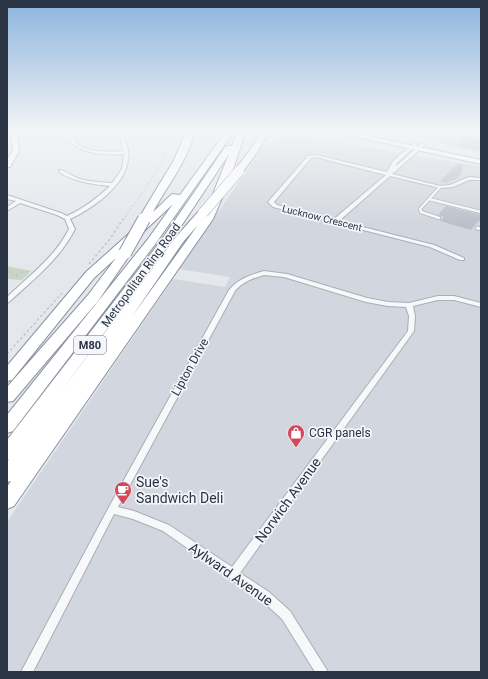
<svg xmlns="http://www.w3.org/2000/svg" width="488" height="679" viewBox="0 0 488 679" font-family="Roboto,sans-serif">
<rect width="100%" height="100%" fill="#e4e7ec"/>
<path fill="#d2d6de" d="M383,130H481V153Z
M297,135L481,167V672H7V522L173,279L225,287L230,277L179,269L261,150L280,136Z"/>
<path fill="#c9d6c5" d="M7,266L31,271L22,280L7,279Z"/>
<path fill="#bbc0ca" d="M466,136L481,139V151L456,146Z
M457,164L463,165L461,174L455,180H452L447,183L440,181Z
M446,206L481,215V222L478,221L471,230L440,221L444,217L438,215Z"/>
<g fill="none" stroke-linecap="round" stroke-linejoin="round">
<g stroke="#a9aeb7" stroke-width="4">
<path id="lane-far1" d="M429,199L481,212
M439,218L421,212L420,209L440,187"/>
</g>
<g stroke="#a9aeb7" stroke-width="4.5">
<path id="lane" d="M477,228L481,229"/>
</g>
<g stroke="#a9aeb7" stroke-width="2">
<path id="street" d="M116,130H120C125,140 130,150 128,160C125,186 92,209 70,219L75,229C60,259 33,280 9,302L7,303V297C29,276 55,257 69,229L65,219L57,215L20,203L7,211V207L16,201L7,199V195L61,213L67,216C83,209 97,198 110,186C92,184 74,182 59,172V170C65,170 73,177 80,179C90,182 101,182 112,183L122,169L124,154C105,155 87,155 71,143L70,136L73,135C74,137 74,139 75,141C82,153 112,152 123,151L121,141Z
M471,130L481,131V133L472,131Z
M415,142L419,143L397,163L395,167L422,143L426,144L392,174L440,186L450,185L469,177L481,178V180H469L453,187L440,188L390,176L339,221L434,245L464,258V260H460L430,247L273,207L268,202L308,156L316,155L387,172L393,161ZM316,157L386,175L334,219L277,205L274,202L311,158Z
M264,271L287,274L367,298L388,302L409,303L438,296H454L481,303V307L454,300H438L413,306L415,316L414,331L240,573L269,592L290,611L328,672H315L282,619L261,600L163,531L133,519L114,514L33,672H21L109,507L229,290C238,279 250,275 264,271ZM264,275L284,277L366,302L388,306L406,307L409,316L408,331L232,567L169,525L134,511L118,507L235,291C244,281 251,279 264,275Z"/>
</g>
<g stroke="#a9aeb7" stroke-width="2">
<path id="secondary" d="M11,130H17L19,151L10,167H7V159L13,151Z"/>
</g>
<g stroke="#a3abb8" stroke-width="2">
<path id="primary" d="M325,130H340L481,160V164Z"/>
</g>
<g stroke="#8b94a3" stroke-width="2">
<path id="highway" d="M187,130H195C189,159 167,186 153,212L172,194L180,195L227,130H235L156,243L13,431L7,433V415L148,239L173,204L124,250L129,251L131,253L98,301L13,401L7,402V387L88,295L116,258L94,278L12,380L7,381V366L86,272L143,221L139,218L174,160Z
M238,130H246L229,182L213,219L14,506L7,509V487L11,481L7,482V462L9,459L7,460V440L160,242L226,146H232ZM229,154L206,211H199L175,238L57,397L168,246ZM198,225L131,318L183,242Z
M262,130H270L258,151L242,173H236L234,171L250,150Z"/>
</g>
<path stroke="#c2c5cb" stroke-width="1" stroke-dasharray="2 2" stroke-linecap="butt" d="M313,130L323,132
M123,220C138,197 172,157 172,130"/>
<path stroke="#c2c5cb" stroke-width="1.5" stroke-dasharray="2.5 2.5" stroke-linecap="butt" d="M89,264L110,239L123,219
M7,271L21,278
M16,274L29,271
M7,354L62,293"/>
<use href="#lane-far1" stroke="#f7f8fa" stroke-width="2.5"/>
<use href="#lane" stroke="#f7f8fa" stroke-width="3"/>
<use href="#street" fill="#f7f8fa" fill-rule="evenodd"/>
<use href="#secondary" fill="#fff" fill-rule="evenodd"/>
<use href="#primary" fill="#fff" fill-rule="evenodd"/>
<use href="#highway" fill="#fff" fill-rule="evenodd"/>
<g stroke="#8b94a3" stroke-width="11" stroke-linecap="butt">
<path id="highway-bridge-far1" d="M203,213L239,171
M143,220L144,218"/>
</g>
<g stroke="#8b94a3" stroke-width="14" stroke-linecap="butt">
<path id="highway-bridge" d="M125,253L144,219"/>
</g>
<use href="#highway-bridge-far1" stroke="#fff" stroke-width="10"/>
<use href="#highway-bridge" stroke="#fff" stroke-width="12"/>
</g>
<linearGradient id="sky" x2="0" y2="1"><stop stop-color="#8bb4dd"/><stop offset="0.58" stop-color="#f3f4f6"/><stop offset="1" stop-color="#f3f4f6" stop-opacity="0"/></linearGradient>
<rect width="488" height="225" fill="url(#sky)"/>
<defs>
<g id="shop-pin" transform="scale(0.9)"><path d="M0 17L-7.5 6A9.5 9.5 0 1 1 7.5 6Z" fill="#d1495b" stroke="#f4f6f9"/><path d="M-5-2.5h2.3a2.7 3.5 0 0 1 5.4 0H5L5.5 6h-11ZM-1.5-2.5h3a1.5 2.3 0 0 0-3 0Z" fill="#fff"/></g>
<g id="cafe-pin" transform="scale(0.9)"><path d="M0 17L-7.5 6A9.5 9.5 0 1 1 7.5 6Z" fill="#d1495b" stroke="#f4f6f9"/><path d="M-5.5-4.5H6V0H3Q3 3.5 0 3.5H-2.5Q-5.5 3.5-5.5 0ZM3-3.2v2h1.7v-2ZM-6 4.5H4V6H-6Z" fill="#fff"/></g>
</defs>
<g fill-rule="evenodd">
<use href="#shop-pin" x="296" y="433"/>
<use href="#cafe-pin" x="123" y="490"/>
</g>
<g text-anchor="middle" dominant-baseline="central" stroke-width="3.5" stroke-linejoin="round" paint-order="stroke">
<g font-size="10" fill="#2b3445" stroke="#f4f6f9">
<text transform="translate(322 218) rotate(14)">Lucknow Crescent</text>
</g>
<rect fill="#f4f6f9" stroke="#676e7b" stroke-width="1" x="74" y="336" width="32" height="18" rx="3"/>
<g font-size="11" font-weight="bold" fill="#2b3445">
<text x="90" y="345">M80</text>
</g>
<g font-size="12" fill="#2b3445" stroke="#f4f6f9">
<text transform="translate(141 275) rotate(-54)">Metropolitan Ring Road</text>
<text transform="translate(190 367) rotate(-61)">Lipton Drive</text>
</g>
<g font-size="12" fill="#2b3445" stroke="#f4f6f9" text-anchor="start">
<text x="309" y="433">CGR panels</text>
</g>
<g font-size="14" fill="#2b3445" stroke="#f4f6f9" text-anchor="start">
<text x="136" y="482">Sue's<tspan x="136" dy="16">Sandwich Deli</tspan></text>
</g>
<g font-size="14" fill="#2b3445" stroke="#f4f6f9">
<text transform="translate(288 500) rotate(-54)">Norwich Avenue</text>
<text transform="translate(231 574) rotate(35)">Aylward Avenue</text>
</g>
</g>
<rect width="488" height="679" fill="none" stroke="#2b3445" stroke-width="16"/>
</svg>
